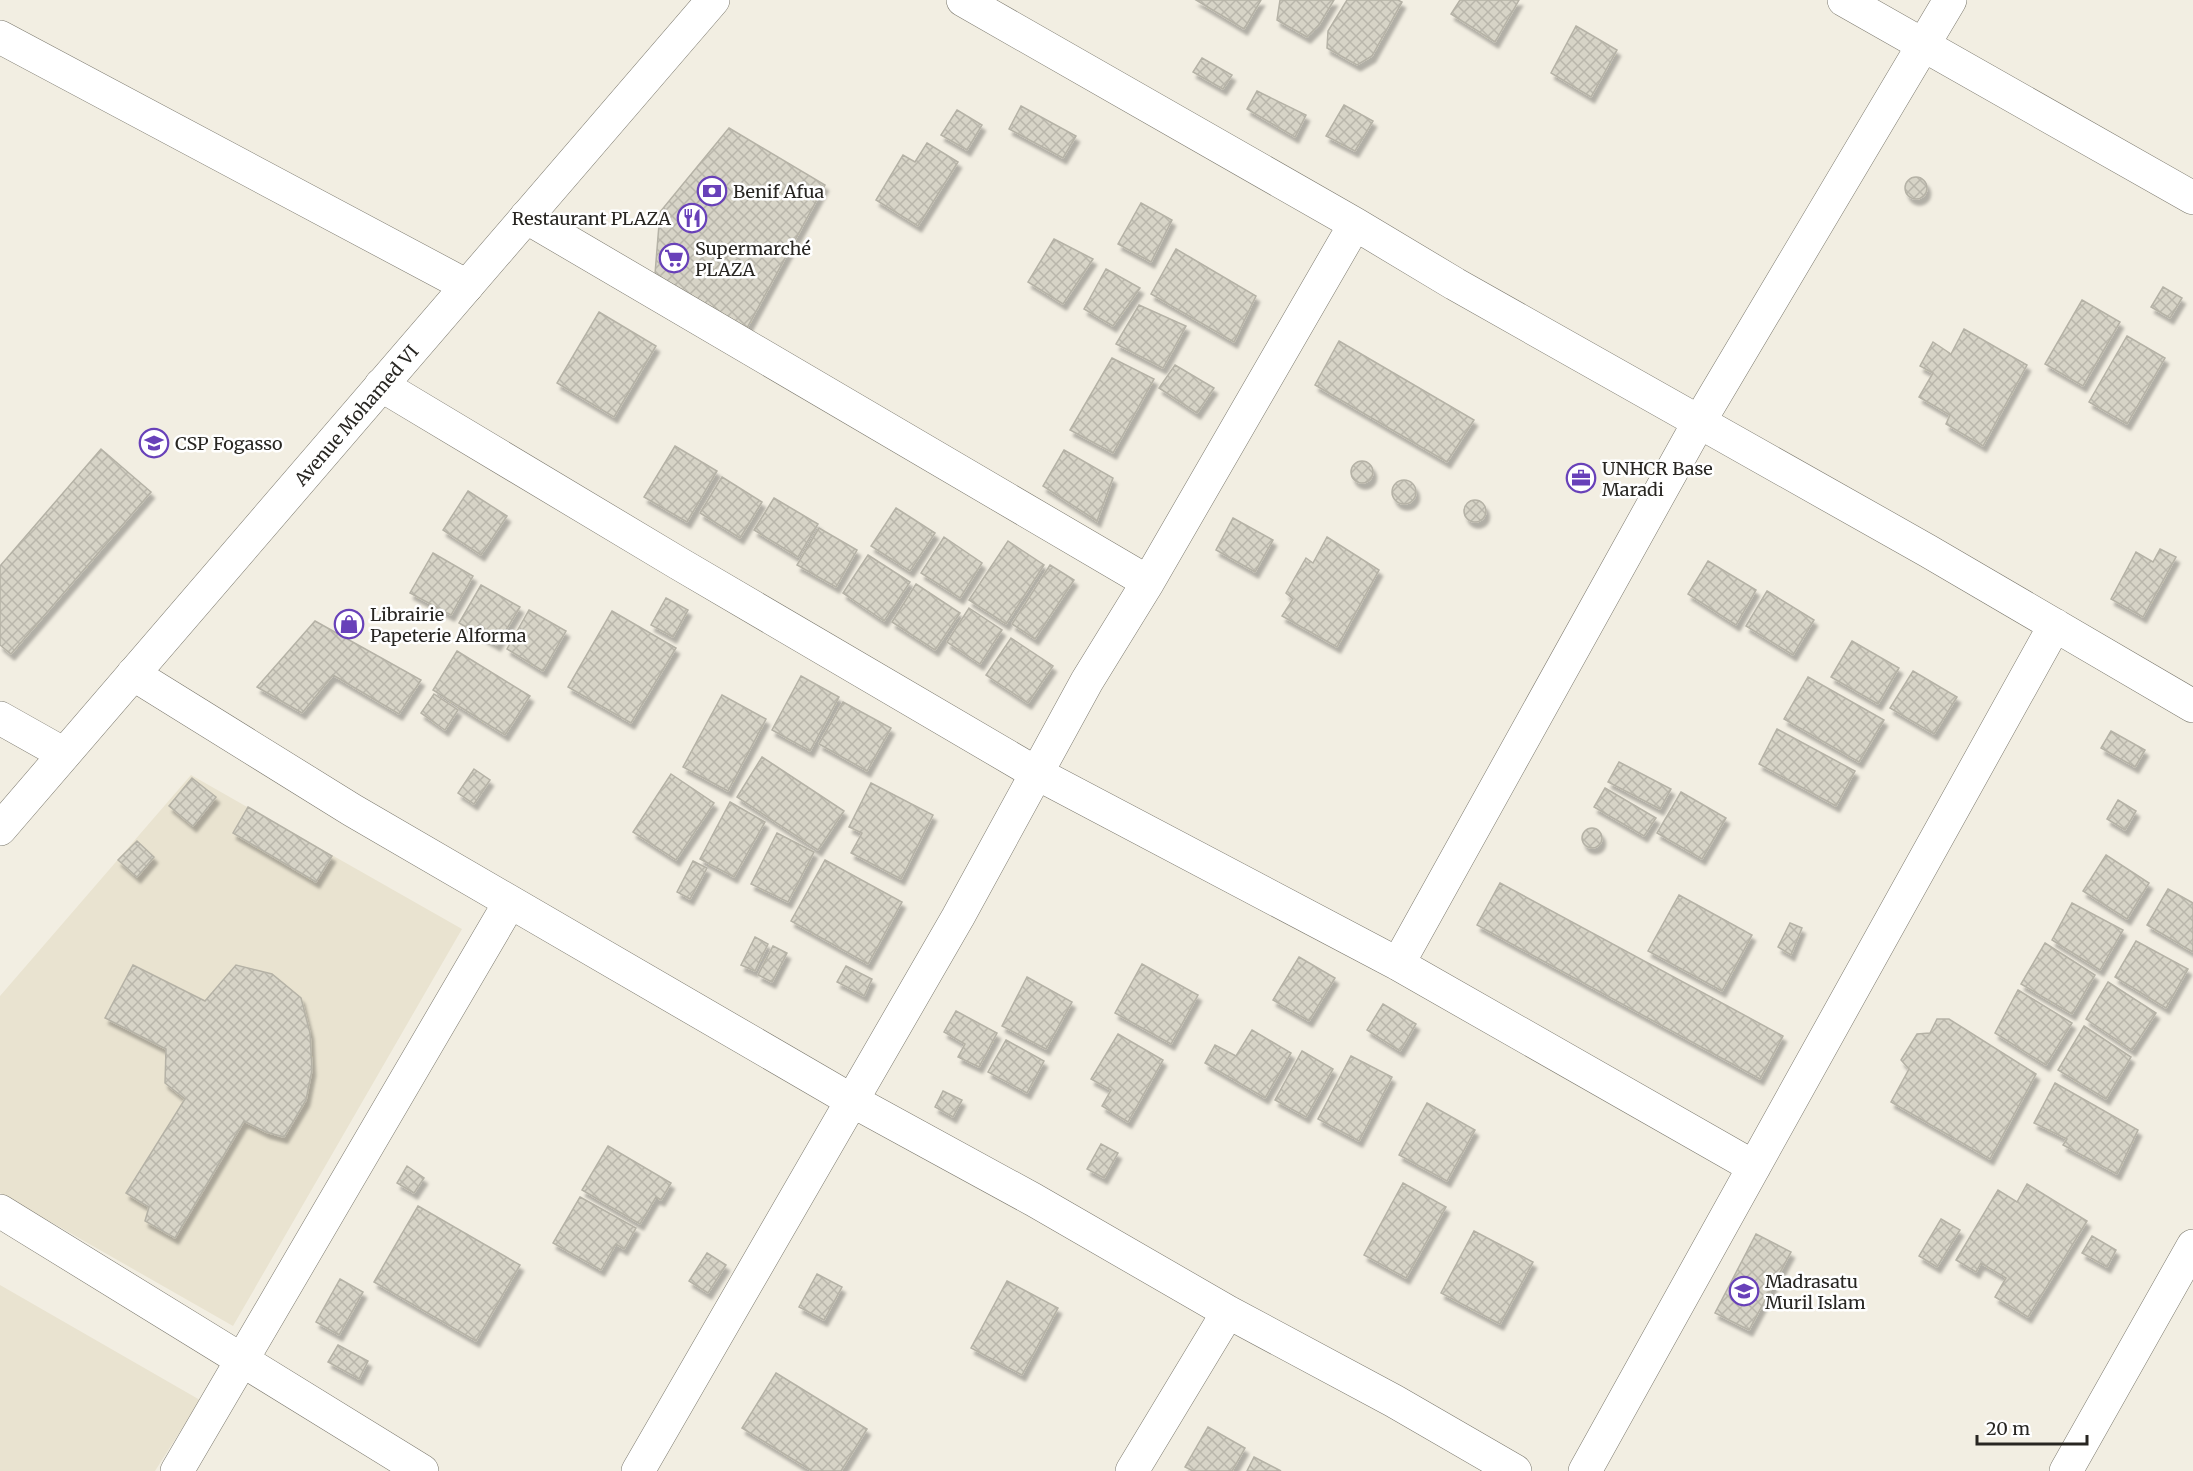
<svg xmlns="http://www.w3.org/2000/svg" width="2193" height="1471" viewBox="0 0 2193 1471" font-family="Merriweather,serif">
<defs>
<pattern id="building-cross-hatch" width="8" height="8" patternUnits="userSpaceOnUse" patternTransform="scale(1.5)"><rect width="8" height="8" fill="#d7d4c7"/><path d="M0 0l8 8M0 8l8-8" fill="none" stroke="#b9b6ab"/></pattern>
<filter id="shadow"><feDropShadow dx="3.5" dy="6" stdDeviation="1.5" flood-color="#0004"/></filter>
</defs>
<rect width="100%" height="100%" fill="#f2eee2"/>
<path fill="#e9e3d0" d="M191,775L462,929L233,1326L0,1193V996Z
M0,1285L200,1400L155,1471H0Z"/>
<path fill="url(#building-cross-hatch)" stroke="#b5b2a6" stroke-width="1.5" filter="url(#shadow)" d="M1196,0H1261L1244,29Z
M1280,0H1334L1319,25L1307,37L1277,20Z
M1347,0H1398L1402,2L1372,56L1357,65L1327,48L1328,31Z
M1460,0H1519L1495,42L1451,14Z
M1576,26L1617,50L1591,97L1551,73Z
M1202,58L1232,75L1223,89L1193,72Z
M1257,91L1306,115L1295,137L1247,109Z
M1344,105L1373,121L1355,151L1326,136Z
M1021,106L1076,136L1063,158L1009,129Z
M957,110L982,125L967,150L941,135Z
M729,128L825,185L747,328L655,274L660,212Z
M927,143L958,162L918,226L876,200L903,155L915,162Z
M1905 188a11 11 0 1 1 22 0a11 11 0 1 1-22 0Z
M1141,203L1172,220L1151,262L1118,244Z
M1054,239L1093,259L1063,304L1028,282Z
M1176,249L1256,296L1234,342L1151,294Z
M1106,269L1140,288L1113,326L1084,309Z
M2163,287L2182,298L2170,318L2151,307Z
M2082,300L2120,322L2083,386L2045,364Z
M1139,305L1186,326L1163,368L1116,344Z
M599,312L656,346L614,417L557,383Z
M1964,329L2027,365L1983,446L1946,424L1950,415L1919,397L1933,373L1920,366L1933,342L1951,354Z
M2127,336L2165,358L2127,424L2089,402Z
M1339,341L1474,420L1447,462L1315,385Z
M1112,358L1154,379L1113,453L1070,430Z
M1175,365L1214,388L1197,413L1159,388Z
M675,446L717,471L687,522L644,497Z
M101,449L151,492L11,654L0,645V566Z
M1064,450L1113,478L1097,521L1043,486Z
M1351 472a11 11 0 1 1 22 0a11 11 0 1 1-22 0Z
M722,477L762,502L740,538L700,513Z
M1392 492a12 12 0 1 1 24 0a12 12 0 1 1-24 0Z
M468,491L507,516L481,555L443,530Z
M774,498L818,524L798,557L754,530Z
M1464 511a11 11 0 1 1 22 0a11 11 0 1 1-22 0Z
M896,508L935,533L910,571L871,546Z
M1233,518L1273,540L1255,572L1216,550Z
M819,528L857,550L836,587L797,565Z
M944,537L982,563L960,598L921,573Z
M1327,537L1379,570L1337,647L1282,616L1293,599L1286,593L1306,558L1313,563Z
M1008,541L1044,565L1006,624L969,600Z
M2160,549L2176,557L2143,617L2111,599L2136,552L2153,562Z
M433,553L473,576L451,615L410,593Z
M868,555L910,582L884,621L843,593Z
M1708,561L1756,590L1736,625L1688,594Z
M1050,565L1074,580L1035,639L1012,624Z
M916,584L960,613L935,650L892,622Z
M481,585L520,607L497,645L459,623Z
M1767,591L1814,620L1793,655L1746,626Z
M666,598L688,610L673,637L651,625Z
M969,608L1002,630L980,664L947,642Z
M529,610L566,631L543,671L507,649Z
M612,611L676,648L631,723L568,687Z
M315,621L421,680L399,714L333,675L302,713L257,687Z
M1011,638L1053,666L1028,703L986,675Z
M1852,641L1899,668L1878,704L1831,677Z
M457,651L530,696L505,735L433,690Z
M1913,671L1957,697L1934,734L1890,708Z
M801,676L839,697L810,751L772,730Z
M1808,677L1884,720L1859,762L1784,719Z
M434,694L458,710L445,730L421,713Z
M722,695L766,719L728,791L683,767Z
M843,702L891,728L867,771L819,744Z
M1777,729L1855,771L1836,806L1759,764Z
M2111,731L2145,750L2135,767L2101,748Z
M762,757L844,811L818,850L737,797Z
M1619,762L1671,789L1660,809L1608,782Z
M474,769L490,780L474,804L458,793Z
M671,774L714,803L676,860L633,832Z
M192,778L216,797L193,826L169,806Z
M871,783L933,815L901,879L851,853L862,833L849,827Z
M1605,788L1656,818L1644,836L1594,807Z
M1681,792L1726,818L1702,859L1657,833Z
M2118,800L2136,811L2125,830L2107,819Z
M730,802L765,822L734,877L700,859Z
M248,807L332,856L316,882L233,833Z
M1582 838a10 10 0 1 1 20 0a10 10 0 1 1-20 0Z
M777,833L814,852L788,902L751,884Z
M137,841L154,857L137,877L118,860Z
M2106,855L2149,883L2127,919L2083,891Z
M825,860L902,902L868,964L791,921Z
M693,861L707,868L690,899L677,892Z
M1500,883L1783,1036L1760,1079L1477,925Z
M2168,889L2193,903V952L2147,925Z
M1679,895L1752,935L1722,991L1648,951Z
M2072,903L2123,930L2100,970L2052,940Z
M1790,923L1802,928L1791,955L1778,947Z
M755,937L768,944L755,971L741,965Z
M2136,941L2188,969L2166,1008L2115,977Z
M2045,943L2095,975L2072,1014L2021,984Z
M773,946L787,953L772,982L758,975Z
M1299,957L1335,978L1309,1021L1273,1000Z
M1142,964L1198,995L1171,1044L1115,1013Z
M133,965L205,1001L236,965L272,974L301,998L310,1033L312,1070L306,1100L284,1137L266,1132L244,1121L175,1238L145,1221L149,1207L126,1193L185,1099L165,1083L166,1049L105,1018Z
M846,966L872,979L864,996L837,982Z
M1027,977L1072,1002L1046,1049L1002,1026Z
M2108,982L2156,1013L2132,1050L2086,1019Z
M2018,990L2072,1023L2046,1065L1995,1033Z
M1383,1004L1416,1024L1400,1051L1367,1030Z
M956,1011L997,1033L979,1067L958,1057L965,1044L944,1032Z
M1937,1019H1949L2036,1074L1990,1159L1891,1102L1909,1069L1901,1060L1917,1034L1930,1033Z
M2084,1026L2131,1057L2106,1099L2058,1070Z
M1252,1030L1291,1053L1265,1098L1205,1063L1215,1045L1236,1056Z
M1118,1034L1163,1060L1128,1122L1102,1106L1111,1090L1091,1079Z
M1006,1040L1044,1061L1027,1093L988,1072Z
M1302,1051L1333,1069L1306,1117L1275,1100Z
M1351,1056L1392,1077L1359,1141L1318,1119Z
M2055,1083L2138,1130L2117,1174L2063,1145L2067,1139L2034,1123Z
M943,1091L962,1100L953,1117L935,1107Z
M1427,1103L1475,1130L1447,1181L1399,1155Z
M1101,1144L1118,1153L1104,1178L1087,1169Z
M608,1146L671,1183L661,1200L656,1197L640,1224L582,1190Z
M407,1166L424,1178L414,1193L397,1183Z
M1403,1183L1446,1207L1406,1278L1364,1255Z
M2027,1184L2087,1221L2028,1317L1995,1297L2006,1278L1981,1263L1976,1272L1956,1260L1998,1190L2017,1202Z
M580,1197L636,1228L624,1249L616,1244L601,1270L553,1243Z
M418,1206L520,1265L476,1341L374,1282Z
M1941,1219L1960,1230L1937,1267L1919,1256Z
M1474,1231L1533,1262L1500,1324L1441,1293Z
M1756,1234L1791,1252L1749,1330L1715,1313Z
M2092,1236L2116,1250L2107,1267L2082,1253Z
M707,1253L726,1265L708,1293L689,1281Z
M817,1274L842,1287L824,1320L799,1307Z
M340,1279L363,1292L339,1335L316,1322Z
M1007,1281L1058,1308L1022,1375L971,1348Z
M338,1345L368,1361L359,1379L328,1362Z
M776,1373L867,1429L841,1471H812L742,1428Z
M1208,1427L1245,1448L1232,1471H1193L1185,1467Z
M1254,1457L1281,1471H1247Z"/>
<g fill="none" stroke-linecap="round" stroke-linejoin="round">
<g stroke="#7b786d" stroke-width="34">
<path id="minor" d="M963,0L1355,224L1455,284L1928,551L2193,706
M1844,0L2193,198
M0,37L467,286
M526,217L1148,582
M381,385L678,563L1036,773L1398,964L1754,1167
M133,674L352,810L851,1100L1034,1200L1228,1312L1394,1401L1515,1471
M0,718L64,754
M1398,964L1699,422L1950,0
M0,1211L422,1471
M177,1471L510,902
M638,1471L958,917L1087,681L1148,582L1355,224
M1132,1471L1228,1312
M1585,1471L2055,625
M2066,1471L2193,1246"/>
</g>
<g stroke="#7b786d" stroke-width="34">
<g id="tertiary">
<path id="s1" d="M0,829L713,0"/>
</g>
</g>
<use href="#minor" stroke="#fff" stroke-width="33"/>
<use href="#tertiary" stroke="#fff" stroke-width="33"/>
</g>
<defs>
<g id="bank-ring" transform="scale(1.5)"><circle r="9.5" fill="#fff" stroke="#6841b9" stroke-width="1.5"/><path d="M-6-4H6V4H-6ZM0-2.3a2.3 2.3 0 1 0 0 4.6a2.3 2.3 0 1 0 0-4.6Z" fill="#6841b9"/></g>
<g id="restaurant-ring" transform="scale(1.5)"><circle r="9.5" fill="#fff" stroke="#6841b9" stroke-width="1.5"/><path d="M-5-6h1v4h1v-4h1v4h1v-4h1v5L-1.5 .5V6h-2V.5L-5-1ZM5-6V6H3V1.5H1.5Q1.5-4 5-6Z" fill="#6841b9"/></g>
<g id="supermarket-ring" transform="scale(1.5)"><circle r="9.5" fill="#fff" stroke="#6841b9" stroke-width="1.5"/><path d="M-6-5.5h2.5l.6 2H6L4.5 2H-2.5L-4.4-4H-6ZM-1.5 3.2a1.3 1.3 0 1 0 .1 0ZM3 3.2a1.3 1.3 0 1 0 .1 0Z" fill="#6841b9"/></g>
<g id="school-ring" transform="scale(1.5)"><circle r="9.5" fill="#fff" stroke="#6841b9" stroke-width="1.5"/><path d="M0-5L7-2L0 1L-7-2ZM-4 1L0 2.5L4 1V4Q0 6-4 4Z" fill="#6841b9"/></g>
<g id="office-ring" transform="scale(1.5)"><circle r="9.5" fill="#fff" stroke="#6841b9" stroke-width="1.5"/><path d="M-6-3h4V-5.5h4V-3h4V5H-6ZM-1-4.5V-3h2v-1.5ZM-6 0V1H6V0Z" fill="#6841b9"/></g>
<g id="shop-ring" transform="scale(1.5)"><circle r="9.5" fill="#fff" stroke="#6841b9" stroke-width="1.5"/><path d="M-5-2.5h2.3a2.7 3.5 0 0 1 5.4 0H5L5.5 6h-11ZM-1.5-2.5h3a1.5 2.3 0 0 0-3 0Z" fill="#6841b9"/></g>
</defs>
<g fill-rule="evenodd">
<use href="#bank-ring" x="712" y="191"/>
<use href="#restaurant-ring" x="692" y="218"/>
<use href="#supermarket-ring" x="674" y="258"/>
<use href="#school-ring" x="154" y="443"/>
<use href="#office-ring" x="1581" y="478"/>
<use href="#shop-ring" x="349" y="624"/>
<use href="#school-ring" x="1744" y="1291"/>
</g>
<g text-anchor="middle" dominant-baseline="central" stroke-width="5" stroke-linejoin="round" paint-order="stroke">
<g font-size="18" fill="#282622" stroke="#fff" text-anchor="start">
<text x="733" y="191">Benif Afua</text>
<text x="671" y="218" text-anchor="end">Restaurant PLAZA</text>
<text x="695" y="248">Supermarché<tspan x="695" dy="21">PLAZA</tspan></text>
<text x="175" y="443">CSP Fogasso</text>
<text x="1602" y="468">UNHCR Base<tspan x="1602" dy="21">Maradi</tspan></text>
<text x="370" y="614">Librairie<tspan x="370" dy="21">Papeterie Alforma</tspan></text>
<text x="1765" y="1281">Madrasatu<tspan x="1765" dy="21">Muril Islam</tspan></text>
</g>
<g font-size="18" fill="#282622" stroke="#fff">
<text stroke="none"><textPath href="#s1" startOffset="546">Avenue Mohamed VI</textPath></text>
</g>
</g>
<path d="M1977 1435v9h110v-9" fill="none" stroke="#282622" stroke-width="3"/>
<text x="1986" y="1435" font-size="18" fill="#282622" stroke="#ffffff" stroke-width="4.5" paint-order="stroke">20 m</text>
</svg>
